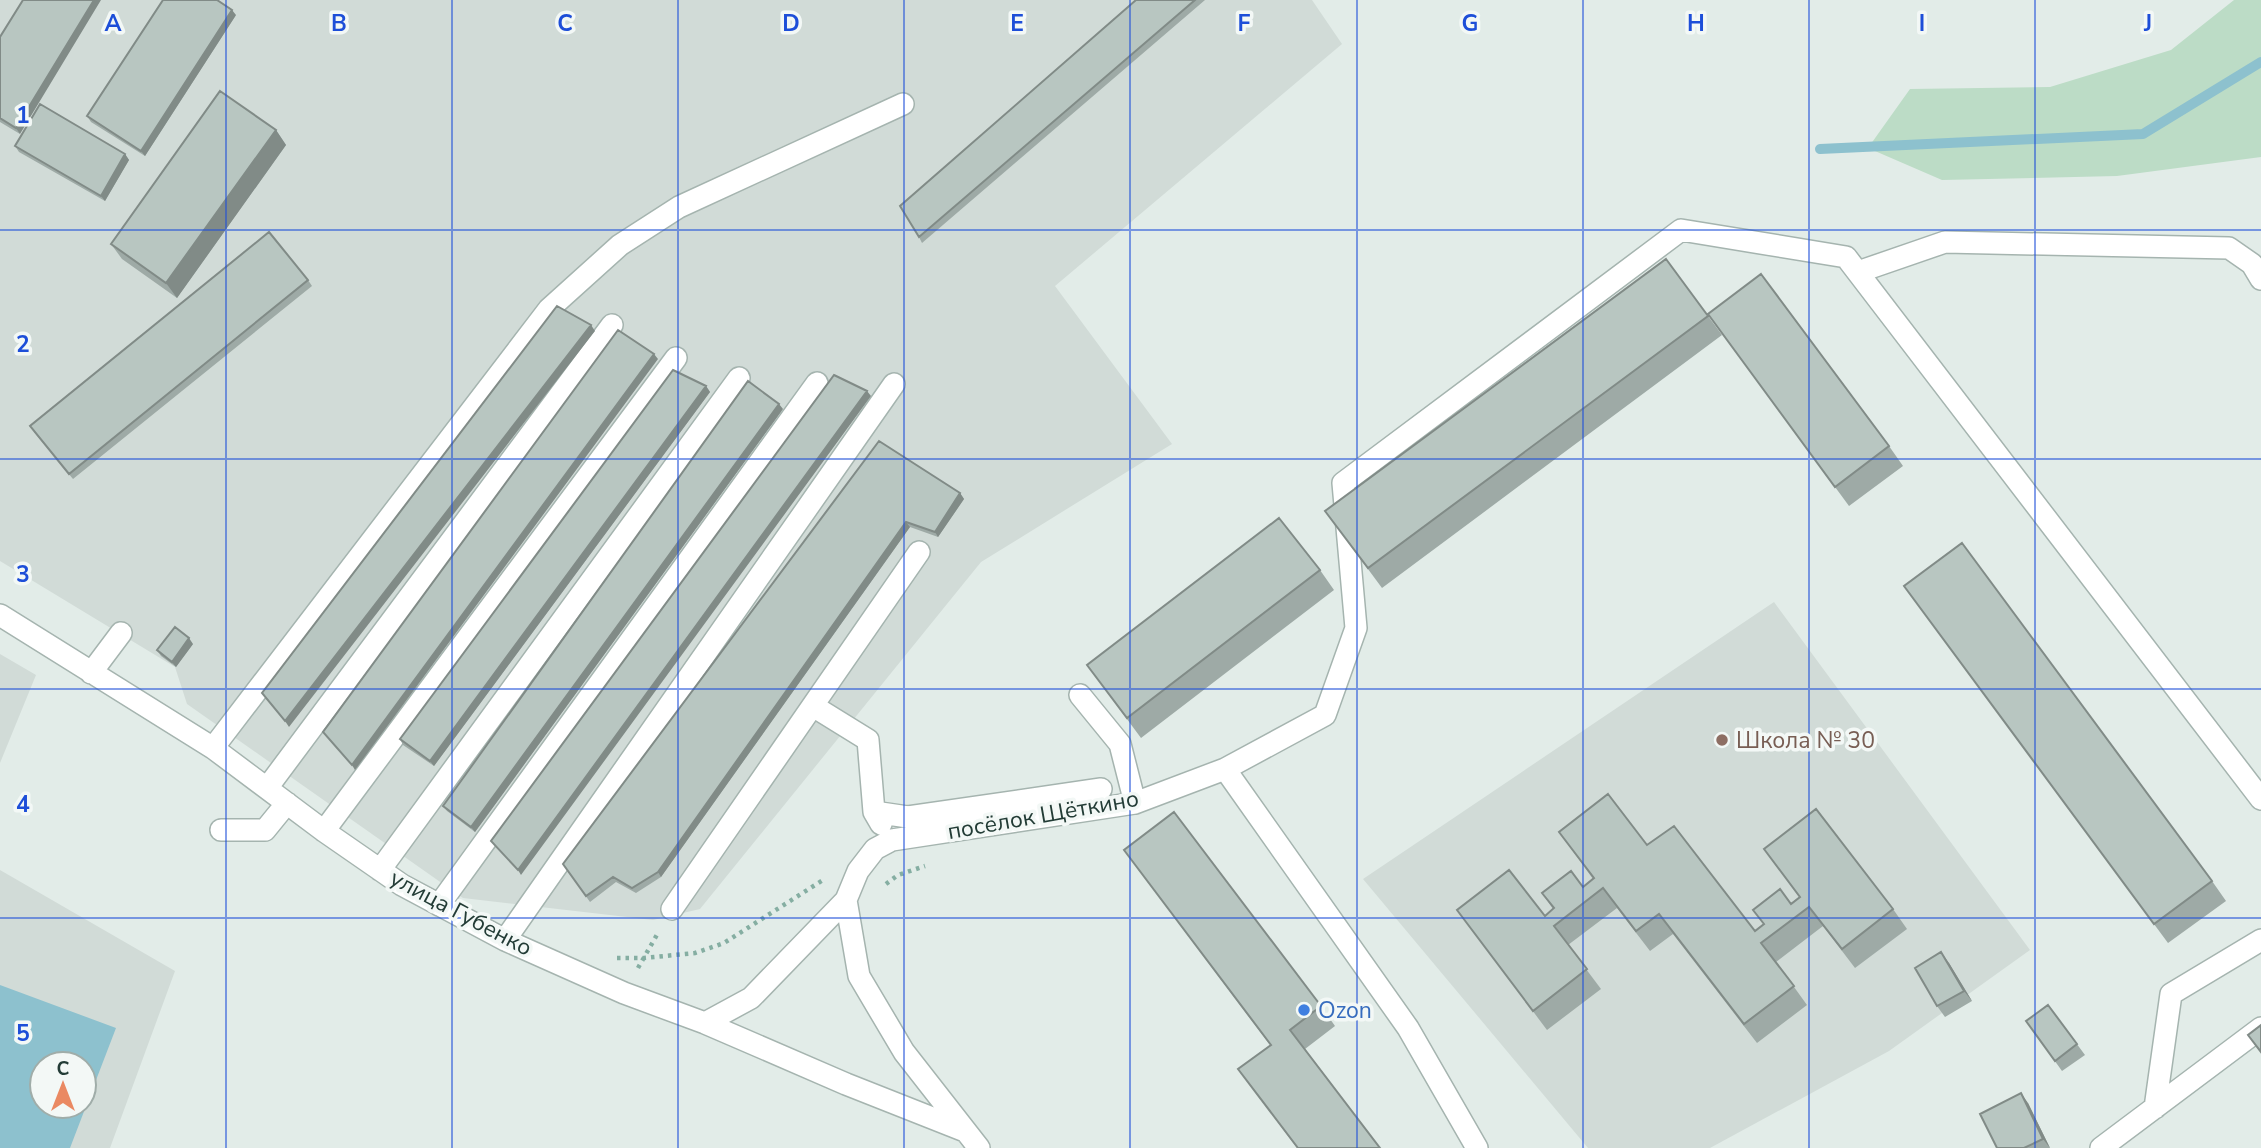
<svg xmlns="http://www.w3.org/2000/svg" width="2261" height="1148" viewBox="0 0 2261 1148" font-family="'Nunito Sans',sans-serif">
<rect width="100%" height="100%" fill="#e2ece8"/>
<path fill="#d1dbd7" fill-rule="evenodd" d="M0,0H1312L1342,44L1055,286L1172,444L981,562L700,909L653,920L463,898L187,704L175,667L0,561Z
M1774,602L2030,950L1889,1051L1710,1148H1588L1363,879Z
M0,654L36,675L0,763Z
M0,870L175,971L110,1148H0ZM42,1064H84V1106H42Z"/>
<path fill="#bcdcc6" d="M2234,0H2261V157L2117,176L1942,180L1868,148L1910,89L2050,87L2171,50Z"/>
<path fill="#8dc1ce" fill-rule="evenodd" d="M0,985L116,1028L70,1148H0ZM42,1064H84V1106H42Z"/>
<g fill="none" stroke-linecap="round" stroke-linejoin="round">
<path stroke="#8dc1ce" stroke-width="10" d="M1820,149L2143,134L2261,62"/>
<g stroke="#a5b4af" stroke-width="24">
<path id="minor" d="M1858,272L1945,242L2229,248L2252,264L2261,279
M0,615L213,748L324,831L402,885L505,940L624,993L705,1023L846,1084L965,1131
M91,673L121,633
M1080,695L1120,744L1135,803
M813,706L868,740L874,812L881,824
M213,748L549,309L620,245L679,207L903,104
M1225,769L1325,715L1356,628L1343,483L1681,230L1846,257L2261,799
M267,788L612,325
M874,812L908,817L1101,789
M221,830H265L287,803
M324,831L676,358
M380,870L739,378
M439,905L817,383
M672,909L919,552
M505,940L894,384
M705,1023L751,998L846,900
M2155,1108L2171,994L2261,940
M979,1148L904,1052L859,976L846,900L858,871L875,849L892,840L1135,803L1225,769L1408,1028L1477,1148
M2101,1148L2261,1028"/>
</g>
<path stroke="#85aea2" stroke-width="4.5" stroke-dasharray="3.5 5" stroke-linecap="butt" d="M886,884L898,875L925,866
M617,958H644L695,953L724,943L823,880
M638,968L658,933"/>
<use href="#minor" stroke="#fff" stroke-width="21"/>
</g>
<path fill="#9eaaa6" d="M1136,0H1205L922,243L919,237Z
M236,15L145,156L91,122L87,116Z
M0,37L20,134L0,122Z
M276,130L286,145L177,298L122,259L111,244Z
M15,146L125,154L129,160L105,201L19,152Z
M308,280L312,286L73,479L34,432Z
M1708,314L1889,446L1903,466L1849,506Z
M1708,316L1722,335L1382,588L1325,511Z
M706,386L710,392L434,766L403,745L400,739Z
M783,409L475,832L447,811L443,806Z
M879,441L960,493L964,499L938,537L910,527L661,877L636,893L616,882L590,902L563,864Z
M1320,570L1334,590L1141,738L1087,665Z
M1904,586L2212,881L2226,901L2168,943Z
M193,644L176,667L161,656L157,650Z
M1559,832L1647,845L1755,931L1799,897L1764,849L1893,909L1907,929L1855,968L1823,926L1776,962L1807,1005L1757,1043L1673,934L1650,951L1617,908L1568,945L1601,989L1547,1030L1457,910L1545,916L1553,909L1542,893L1583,887L1593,879Z
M1124,850L1321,1006L1335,1026L1305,1049L1380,1148H1297L1238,1069L1270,1045Z
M1949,963L1972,1001L1945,1017L1937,1006Z
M2048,1005L2085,1055L2062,1071L2026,1021Z
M2028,1103L2050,1148H1997Z"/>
<path fill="#818b87" d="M94,0H101L20,134L16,128Z
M232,10L236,15L145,156L141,151Z
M276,130L286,145L177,298L166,283Z
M125,154L129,160L105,201L101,196Z
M591,325L595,331L289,727L285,721Z
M654,354L658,359L355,770L352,765Z
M706,386L710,392L434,766L430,761Z
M867,391L871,396L521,875L518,870Z
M779,404L783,409L475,832L471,827Z
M960,493L964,499L938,537L935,532Z
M906,522L910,527L661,877L658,872Z
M189,638L193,644L176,667L172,662Z
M1941,952L1949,963L1972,1001L1964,991Z
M2021,1093L2028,1103L2050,1148L2043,1139Z"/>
<path fill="#b8c6c1" stroke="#818b87" stroke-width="2" d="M23,0H94L16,128L0,118V37Z
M163,0H217L232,10L141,151L87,116Z
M1136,0H1195L919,237L900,206Z
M220,91L276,130L166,283L111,244Z
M40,104L125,154L101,196L15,146Z
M269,232L308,280L69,474L30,426Z
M1666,259L1708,316L1368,568L1325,511Z
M1761,274L1889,446L1835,487L1708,314Z
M557,306L591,325L285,721L262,693Z
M618,330L654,354L352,765L323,732Z
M673,370L706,386L430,761L400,739Z
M834,375L867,391L518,870L491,841Z
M748,381L779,404L471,827L443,806Z
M879,441L960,493L935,532L906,522L658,872L632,888L613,877L586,896L563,864Z
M1279,518L1320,570L1127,718L1087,665Z
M1962,543L2212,881L2154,924L1904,586Z
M175,627L189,638L172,662L157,650Z
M1608,794L1647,845L1674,826L1755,931L1764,924L1753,910L1780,889L1791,904L1800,897L1764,849L1816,809L1893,909L1842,949L1809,907L1761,943L1794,986L1744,1024L1659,914L1636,931L1603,888L1554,926L1587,969L1533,1011L1457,910L1509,870L1545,916L1554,908L1542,893L1571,871L1583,887L1594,878L1559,832Z
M1174,812L1321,1006L1290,1030L1380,1148H1298L1238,1069L1271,1045L1124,850Z
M1941,952L1964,991L1937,1006L1915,968Z
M2048,1005L2077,1044L2055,1061L2026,1021Z
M2261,1025V1052L2248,1035Z
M2021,1093L2043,1139L2024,1148H1997L1980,1114Z"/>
<path fill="none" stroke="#1d4ed8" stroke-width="2" stroke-opacity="0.55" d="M226,0V1148M452,0V1148M678,0V1148M904,0V1148M1130,0V1148M1357,0V1148M1583,0V1148M1809,0V1148M2035,0V1148M0,230H2261M0,459H2261M0,689H2261M0,918H2261"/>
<circle fill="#8d6e63" stroke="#f3f8f6" stroke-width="2.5" cx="1722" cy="740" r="7"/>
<circle fill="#3f7fe0" stroke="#f3f8f6" stroke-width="2.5" cx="1304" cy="1010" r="7"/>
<g text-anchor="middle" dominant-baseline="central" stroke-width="7" stroke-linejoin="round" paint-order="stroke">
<g font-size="23" fill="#785e54" stroke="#f3f8f6" text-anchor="start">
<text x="1736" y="740">Школа № 30</text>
</g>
<g font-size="23" fill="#233c36" stroke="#f3f8f6">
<text transform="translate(1043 815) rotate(-10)">посёлок Щёткино</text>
<text transform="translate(461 913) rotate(28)">улица Губенко</text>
</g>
<g font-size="23" fill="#366cbe" stroke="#f3f8f6" text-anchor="start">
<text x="1318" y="1010">Ozon</text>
</g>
</g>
<g font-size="23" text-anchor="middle" font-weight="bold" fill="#1d4ed8" stroke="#f3f8f6" stroke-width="7" stroke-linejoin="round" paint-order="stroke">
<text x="113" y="31">A</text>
<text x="339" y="31">B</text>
<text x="565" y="31">C</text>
<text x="791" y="31">D</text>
<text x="1017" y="31">E</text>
<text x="1244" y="31">F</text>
<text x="1470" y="31">G</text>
<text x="1696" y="31">H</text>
<text x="1922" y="31">I</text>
<text x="2148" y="31">J</text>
<text x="23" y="123">1</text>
<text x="23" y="352">2</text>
<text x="23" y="582">3</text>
<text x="23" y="812">4</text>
<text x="23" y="1041">5</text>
</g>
<g transform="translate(63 1085)"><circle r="33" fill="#f3f8f6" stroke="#a0ada9" stroke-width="2"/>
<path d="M0-5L12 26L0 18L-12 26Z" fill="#ea8962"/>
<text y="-10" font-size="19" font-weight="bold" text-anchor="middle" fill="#233c36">С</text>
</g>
</svg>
